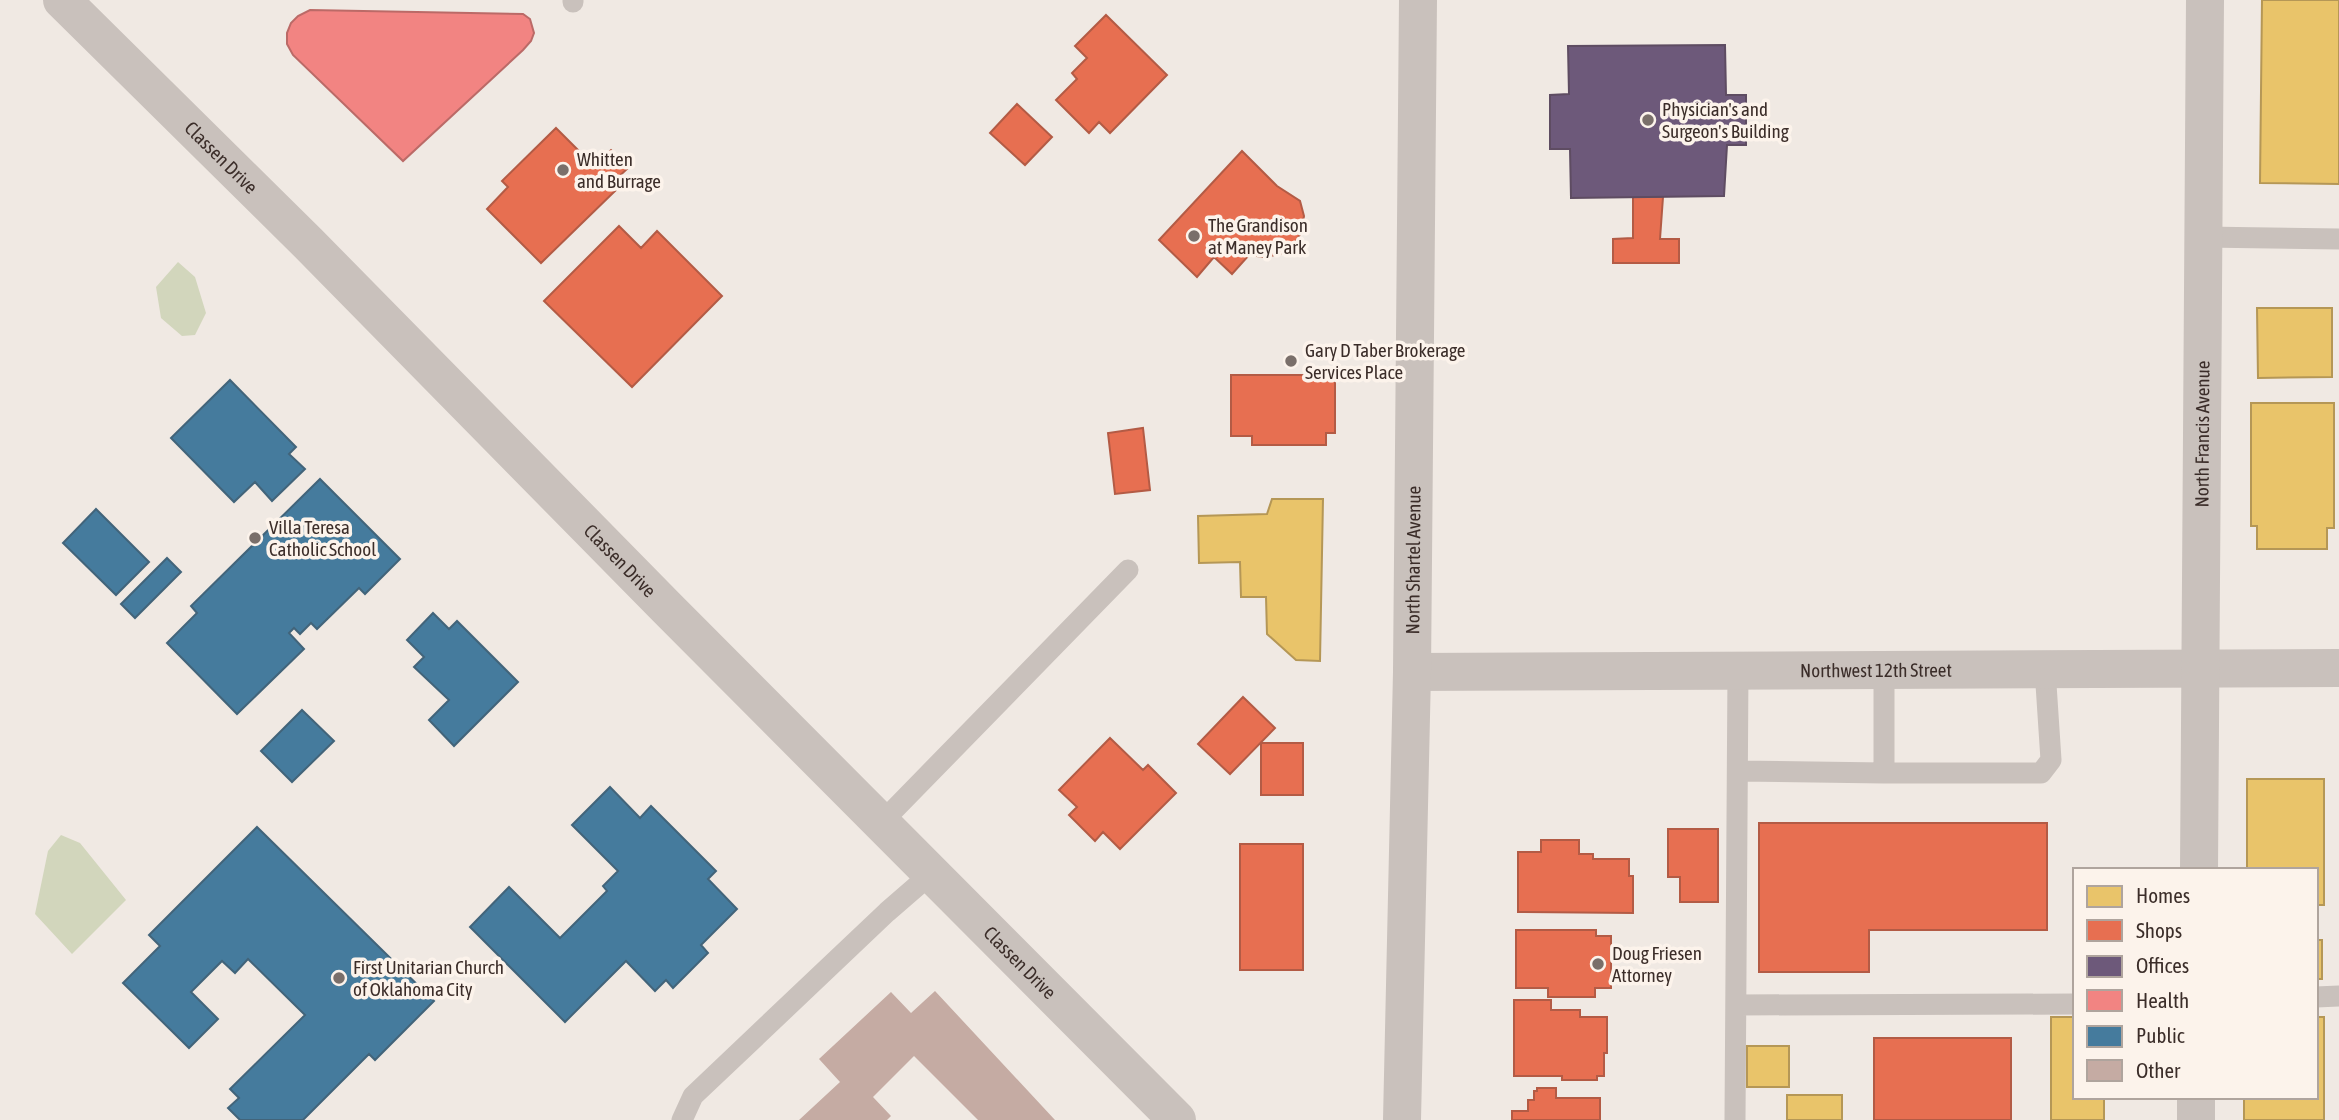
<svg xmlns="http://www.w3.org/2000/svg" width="2339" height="1120" viewBox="0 0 2339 1120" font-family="'Asap Condensed',sans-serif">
<rect width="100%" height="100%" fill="#f0e9e3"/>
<path fill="#d2d6bc" d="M178,262L195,277L206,313L195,335L182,336L161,318L156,287Z
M61,835L80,843L126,900L72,954L35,914L48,851Z"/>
<path fill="#e9c46a" stroke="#b59756" stroke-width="2" d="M2262,0H2339V184L2260,183Z
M2257,308H2332V377L2258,378Z
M2251,403H2334V528H2327V549H2257V526H2251Z
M1272,499H1323L1320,661L1296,660L1267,634L1266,597H1241L1240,562L1199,563L1198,516L1267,514Z
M2247,779H2324V905H2316V870H2247Z
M2316,940H2322V979H2316Z
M2051,1017H2075V1097H2104V1120H2051Z
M2316,1017H2324V1120H2244V1097H2316Z
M1747,1046H1789V1087H1747Z
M1787,1095H1842V1120H1787Z"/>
<path fill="#e76f51" stroke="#b35b45" stroke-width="2" d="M1106,15L1167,75L1110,133L1099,122L1089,133L1056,100L1077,79L1072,73L1087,58L1075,46Z
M1017,104L1052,137L1025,165L990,133Z
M556,128L594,166L611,150L629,167L611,184L617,189L541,263L487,209L508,187L502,181Z
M1242,151L1277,186L1300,201L1304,216L1301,233L1293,246L1280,254L1264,257L1249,255L1232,274L1214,257L1197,277L1159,240Z
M1633,197H1663L1660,239H1679V263H1613V239L1633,238Z
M619,226L641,248L657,231L722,296L632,387L544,301Z
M1231,375H1335V433H1326V445H1252V436H1231Z
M1143,428L1150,490L1115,494L1108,433Z
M1243,697L1275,728L1230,774L1198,744Z
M1110,738L1143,770L1148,765L1176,793L1120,849L1103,832L1095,841L1069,815L1077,807L1059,790Z
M1261,743H1303V795H1261Z
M1759,823H2047V930H1869V972H1759Z
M1668,829H1718V902H1680V877H1668Z
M1541,840H1579V854H1593V859H1629V876H1633V913L1518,912V852H1541Z
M1240,844H1303V970H1240Z
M1516,930H1596V936H1611V988H1595V997H1548V988H1516Z
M1514,1000H1551V1010H1580V1017H1607V1053H1604V1076H1597V1080H1562V1076H1514Z
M1874,1038H2011V1120H1874Z
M1537,1088H1556V1098H1600V1120H1512V1111H1528V1100H1534V1091H1537Z"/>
<path fill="#6d597a" stroke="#5e4c62" stroke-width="2" d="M1725,45L1726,95H1746V145H1727L1724,196L1571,198L1570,149H1550V95L1569,94L1568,46Z"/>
<path fill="#f28482" stroke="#bb6a67" stroke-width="2" d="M310,10L523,14L530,19L534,33L531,41L523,50L403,161L293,55L287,44V33L291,23L298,16Z"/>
<path fill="#457b9d" stroke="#42647a" stroke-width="2" d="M230,380L296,447L289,454L305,469L272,501L255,482L234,502L171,438Z
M320,479L400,559L365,594L359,588L317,629L311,623L300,634L294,628L289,633L304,649L237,714L167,643L197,613L191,606Z
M96,509L149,562L116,595L63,543Z
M167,558L181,572L135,618L121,604Z
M433,613L449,629L457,621L518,682L454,746L429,720L449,700L414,667L424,657L407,640Z
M302,710L334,741L292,782L261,751Z
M610,787L640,818L651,806L716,871L708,879L737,909L701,945L708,953L673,988L666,980L655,991L626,961L565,1022L470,927L509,887L560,938L607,891L603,886L618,871L572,825Z
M257,827L434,1001L375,1060L369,1054L303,1120H240L228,1108L239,1098L230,1089L305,1015L248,959L235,973L222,961L191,992L218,1019L189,1048L123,983L160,946L149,935Z"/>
<path fill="#c5aba3" d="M935,991L1055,1120H978L914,1056L873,1097L891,1116L887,1120H799L840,1082L819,1059L891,992L911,1013Z"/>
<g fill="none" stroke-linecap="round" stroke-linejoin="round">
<path stroke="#c9c1bc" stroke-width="21" d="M573,0V2
M2203,237L2339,239
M1738,771L1884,773V670
M1884,773H2041L2051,760L2045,669
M882,822L1128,570
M2316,997L2339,996
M1737,1005L2075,1004
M682,1120L693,1096L887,912L932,873
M1735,1120L1738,670"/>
<g stroke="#c9c1bc" stroke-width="38">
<path id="s1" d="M1412,672L2339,668"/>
<path id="s2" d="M2199,870L2205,0"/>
<path d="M2196,1120V1097"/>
</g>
<g stroke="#c9c1bc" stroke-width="38">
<path id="s3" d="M62,0L308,243L666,607L1177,1120"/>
<path id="s4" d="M1402,1120L1412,672L1418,0"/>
</g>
</g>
<g fill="#7a6f6a" stroke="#fcf3eb" stroke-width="2.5">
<circle cx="1648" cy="120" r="7"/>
<circle cx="563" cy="170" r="7"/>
<circle cx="1194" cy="236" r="7"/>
<circle cx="1291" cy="361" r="7"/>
<circle cx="255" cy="538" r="7"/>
<circle cx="1598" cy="964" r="7"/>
<circle cx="339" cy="978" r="7"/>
</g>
<g text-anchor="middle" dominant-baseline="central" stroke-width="7" stroke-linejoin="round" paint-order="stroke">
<g font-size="19" fill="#3b2d29" stroke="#fcf3eb" text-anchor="start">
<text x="1662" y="109">Physician's and<tspan x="1662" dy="22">Surgeon's Building</tspan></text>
<text x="577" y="159">Whitten<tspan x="577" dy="22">and Burrage</tspan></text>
<text x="1208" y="225">The Grandison<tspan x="1208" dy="22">at Maney Park</tspan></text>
<text x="1305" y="350">Gary D Taber Brokerage<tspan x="1305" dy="22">Services Place</tspan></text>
<text x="269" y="527">Villa Teresa<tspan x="269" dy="22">Catholic School</tspan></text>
<text x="1612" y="953">Doug Friesen<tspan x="1612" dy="22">Attorney</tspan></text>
<text x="353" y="967">First Unitarian Church<tspan x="353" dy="22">of Oklahoma City</tspan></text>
</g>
<g font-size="19" fill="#3b2d29" stroke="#fcf3eb">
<text stroke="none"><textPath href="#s3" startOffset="224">Classen Drive</textPath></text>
<text stroke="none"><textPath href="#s2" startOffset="436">North Francis Avenue</textPath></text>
<text stroke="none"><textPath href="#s3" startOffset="791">Classen Drive</textPath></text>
<text stroke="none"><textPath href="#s4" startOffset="560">North Shartel Avenue</textPath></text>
<text stroke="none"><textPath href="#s1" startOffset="464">Northwest 12th Street</textPath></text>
<text stroke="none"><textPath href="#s3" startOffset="1358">Classen Drive</textPath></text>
</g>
</g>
<rect x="2073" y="868" width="245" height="231" fill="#fcf3eb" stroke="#afa49d" stroke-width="2"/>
<rect x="2087" y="886" width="35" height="21" fill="#e9c46a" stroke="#afa49d" stroke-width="2"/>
<text x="2136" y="903" font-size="21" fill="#3b2d29">Homes</text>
<rect x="2087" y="920" width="35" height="21" fill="#e76f51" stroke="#afa49d" stroke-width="2"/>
<text x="2136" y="938" font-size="21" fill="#3b2d29">Shops</text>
<rect x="2087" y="956" width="35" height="21" fill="#6d597a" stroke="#afa49d" stroke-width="2"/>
<text x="2136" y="973" font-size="21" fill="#3b2d29">Offices</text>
<rect x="2087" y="990" width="35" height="21" fill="#f28482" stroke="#afa49d" stroke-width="2"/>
<text x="2136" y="1008" font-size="21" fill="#3b2d29">Health</text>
<rect x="2087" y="1026" width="35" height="21" fill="#457b9d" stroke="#afa49d" stroke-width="2"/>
<text x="2136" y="1043" font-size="21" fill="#3b2d29">Public</text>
<rect x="2087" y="1060" width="35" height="21" fill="#c5aba3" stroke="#afa49d" stroke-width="2"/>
<text x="2136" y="1078" font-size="21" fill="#3b2d29">Other</text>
</svg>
